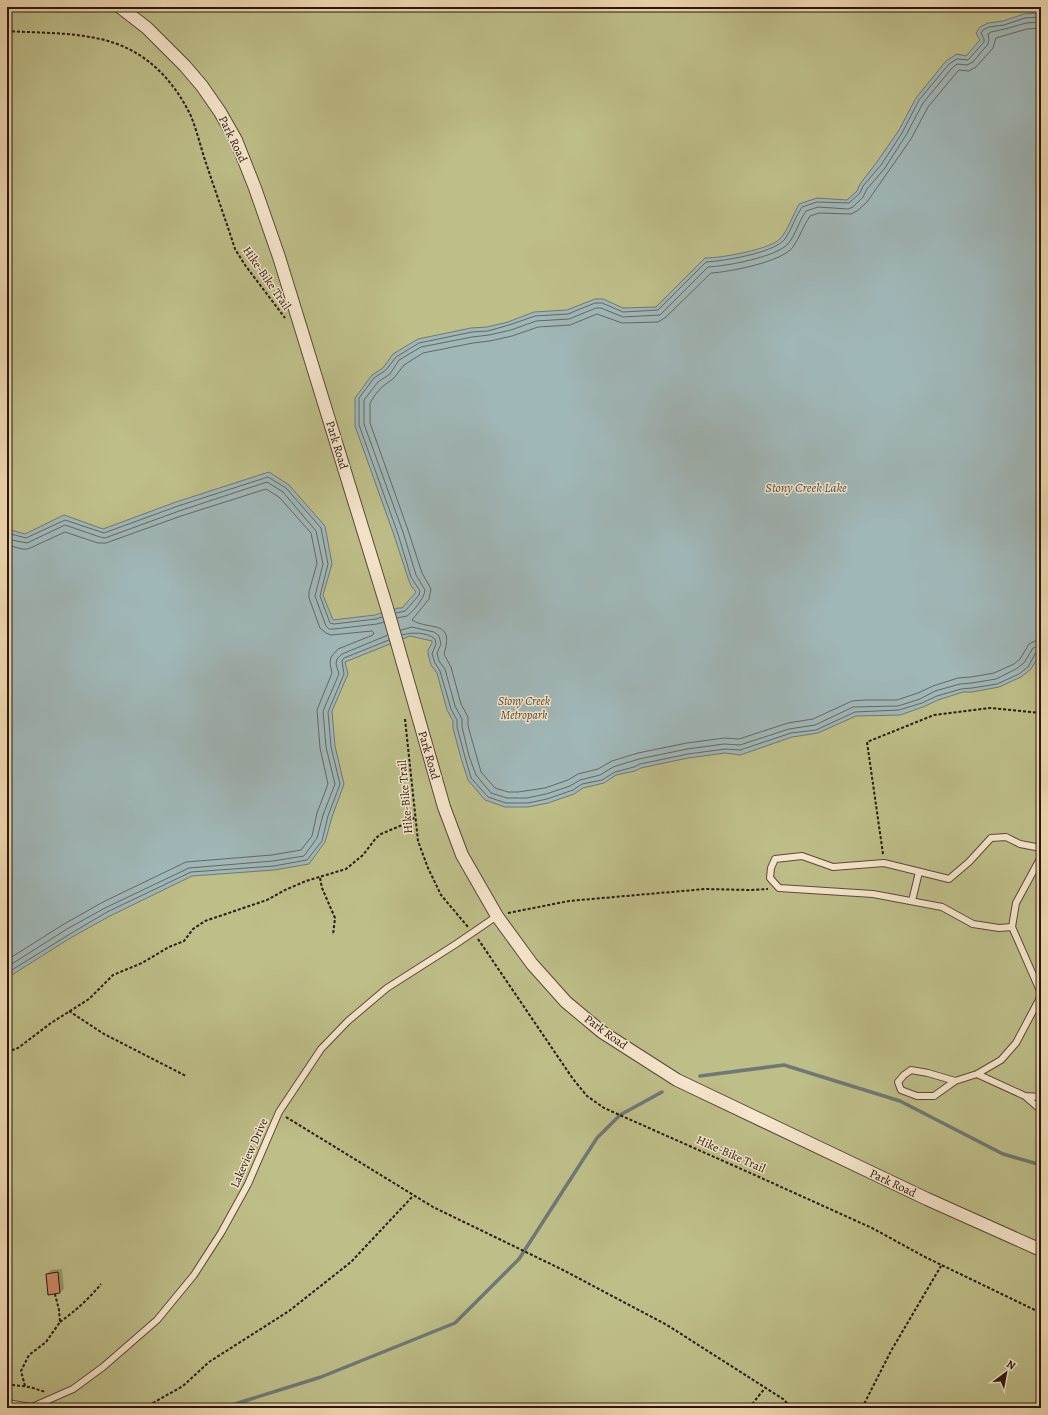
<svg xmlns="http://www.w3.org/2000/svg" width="1048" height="1415" viewBox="0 0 1048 1415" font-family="Alegreya,serif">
<rect width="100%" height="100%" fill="#f1d9b2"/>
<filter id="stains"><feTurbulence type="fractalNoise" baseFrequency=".005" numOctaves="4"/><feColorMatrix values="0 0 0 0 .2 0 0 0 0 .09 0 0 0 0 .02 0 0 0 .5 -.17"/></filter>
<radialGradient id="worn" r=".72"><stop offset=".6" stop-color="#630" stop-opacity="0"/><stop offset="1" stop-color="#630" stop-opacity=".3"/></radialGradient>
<path fill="#bebe89" stroke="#726c4c" d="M7,7H1041V1408H7Z"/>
<path fill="#a0b7b8" stroke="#6f7875" d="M1040,13H1041V652L1031,669L1021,677L999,687L972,692H963L938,700L923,707L900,715L856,716L818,733L792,737L740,755L725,753L688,758L641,768L635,771L616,775L604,783L583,788L574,794L548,803L528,807H505L485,800L468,780L461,758L453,728V721L447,710L437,673L431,665L428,654V650L432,643V641L410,636L345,662L348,674L332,711L335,746L344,784L332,817L325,842L309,864L274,870L192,876L110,916L72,937L7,978V529L25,534L64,515L103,529L176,502L269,472L289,485L325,526L332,564L323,595L333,620L375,615L398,608H402L416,592L411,586L408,578L394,535L355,426V398L372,375L383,368L393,354L418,339L471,328L487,327L508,322L534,312L567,310L595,299H603L623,308L656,307L705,258C721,258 768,250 780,239C787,232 794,213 799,204L817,198L847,200L857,191L860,184L877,162L899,130L916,98L946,61L957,54L966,56L980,40L976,33L980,27L988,23L1003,21L1024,14Z"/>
<path fill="#0003" d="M62,1269L64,1289L60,1292L47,1274L51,1270Z"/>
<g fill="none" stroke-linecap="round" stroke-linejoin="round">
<path stroke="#636864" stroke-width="1" d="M1041,28L1027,29L996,38L993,48L976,67L969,71L959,70L957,72L928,107L911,139L867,202L857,211L851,214L819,213L810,216C803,226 800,237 793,247C782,262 729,272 711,273L666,317L658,322L622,323L597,314L570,325L538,327L512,336L490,341L473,343L423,353L404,365L394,378L382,387L375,395L370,403V423L408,530L422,573L431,589L429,599L412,620C430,631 455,619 444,654L451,667L461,704L468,717V726L481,772L495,788L508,792H518L545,788L568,780L578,774L598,769L612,761L638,753L687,743L724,738L739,739L788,723L813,719L852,701L865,700H897L918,693L933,686L958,678L971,677L994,673L1014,664L1020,659L1029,644L1035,641L1041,640
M7,533L26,538L65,520L104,533L178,506L268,477L286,488L321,528L328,564L320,596L330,623L334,624L376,619L382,617
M7,539L27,543L65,525L100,537L105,538L179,511L267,482L283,492L316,531L323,564L315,596L326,626L329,629H334L377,624L384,622
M7,545L22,549H28L65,532L98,543H106L181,516L266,489L279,497L311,533L317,563L309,592V598L320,628L326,633L331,635L372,631L374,633L373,635L338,649L331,657L330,663L332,673L317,710L320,748L328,784L317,813L312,836L301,850L272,855L186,862L103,902L64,924L7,960
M396,613L405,611L419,595L420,591L411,577L398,534L359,425V398L374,378L386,370L396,357L419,343L472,332L488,331L509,325L535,316L568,314L595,303H602L623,312L658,310L706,262C724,261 774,253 785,239C792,229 795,217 802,207L817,202L849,203L860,193L863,186L881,165L902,133L919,100L949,64L957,59L968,60L984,42V39L981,33L983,30L989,27L1004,25L1025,18L1041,17
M397,618C400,617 404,617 407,616C413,612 425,597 425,590L416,575L403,532L364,424V400L378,382L390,374L399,360L421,347L472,337L489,335L511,330L536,321L569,319L596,308H601L623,317L660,315L708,267C727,266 776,257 788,244C796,234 799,221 806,211L818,207L848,209L853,207L863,197L867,189L885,168L906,135L923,103L952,68L957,64L967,65L973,62L988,44L989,40L988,34L991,32L1005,29L1026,23L1041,22
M401,630L412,627L434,632L439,636L441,644L437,653L439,661L445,669L455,706L462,719V727L469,756L476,775L491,793L507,798H527L546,794L570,786L580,780L600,775L613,767L639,759L687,749L724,744L740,745L789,729L815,725L853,707L898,706L920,699L935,691L960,684L972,683L996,679L1016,669L1024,663L1033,648L1041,646
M402,635C411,632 427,632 435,639L436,644L432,654L435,663L440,671L451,709L457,720V727L465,757L471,778L488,797L506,803H528L547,799L573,790L582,784L602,780L615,772L634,767L640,764L688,754L725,749L740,750L791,733L816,730L855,712L899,710L922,703L937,696L961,689L972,688L997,684L1019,674L1028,667L1036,652L1041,651
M7,967L67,929L105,908L189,868L273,861L304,856L317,838L323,815L335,784L326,747L323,711L339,674L336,664L337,659L342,654L388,635
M7,973L70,934L107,912L191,872L274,866L307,860L322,841L328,816L340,784L331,747L328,712L344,674L342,661L344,658L389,640"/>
<path stroke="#6f7875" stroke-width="3.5" d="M700,1076L784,1065L900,1101L1003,1154L1041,1165
M222,1408L321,1377L455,1323L519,1259L597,1138L620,1115L662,1092"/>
</g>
<path fill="#ce8b67" stroke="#261910" d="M58,1272L60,1293L48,1295L46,1274Z"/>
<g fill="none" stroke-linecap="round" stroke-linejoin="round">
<g stroke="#594938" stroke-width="8">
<path id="service" d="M1041,848L1020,844L1006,837L991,838L969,862L949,879L884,863L833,867L802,856L775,859L771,868L770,878L779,888L873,894L942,907L973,924L999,928L1012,927L1016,903L1041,857
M912,901L919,872
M1012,927L1041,993
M977,1074L1025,1096L1041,1110
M955,1081L928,1073L911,1070L904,1075L898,1082L901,1090L917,1096H934L955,1081L977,1074L1001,1060L1016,1043L1041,996
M1025,1096L1041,1097
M7,1400L15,1407
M13,1404L31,1407
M30,1408L73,1389L103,1367L157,1320L194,1275L221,1233L248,1184L279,1112L321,1049L348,1021L387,988L456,944L497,916"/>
</g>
<g stroke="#594938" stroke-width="14">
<path id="minor" d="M120,7L147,28L185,66L202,86L220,112L236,140L255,188L279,257L387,608L444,807L462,855L497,916L532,964L566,1002L602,1032L677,1080L927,1199L1041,1250"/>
</g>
<path stroke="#261910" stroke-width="2" stroke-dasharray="3 2" stroke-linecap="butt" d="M7,9L10,7
M7,31C38,33 70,32 100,39C142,48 171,76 190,114C197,130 201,149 207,166C216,193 226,221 235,249L245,265L285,318
M405,719L418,841L428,868L441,895L468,927
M883,854L867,742L934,715L990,708L1041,713
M320,878L322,888L335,918L333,935
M508,913L569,901L705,889L750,890L768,889
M478,939L573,1079L587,1096L604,1108L748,1172L872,1228L925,1257L1041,1313
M69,1011L104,1034L186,1076
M7,1052L18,1048L51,1023L89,999L113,975L142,963L169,947L184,941L193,929L205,921L267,900L285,890L306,881L346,869L363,855L376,838L381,834L407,823L415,817
M286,1117L433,1207L563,1270L667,1325L783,1399L792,1408
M7,1174L9,1178
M60,1322C75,1311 89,1299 101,1284
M7,1385C21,1385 32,1387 45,1392
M25,1386L21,1371L29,1355L46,1342L60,1322L59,1310L55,1294
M144,1408L183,1386L209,1362L289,1311L351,1262L413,1196
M749,1408L765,1388
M862,1408L891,1351L941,1266"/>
<use href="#service" stroke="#f6e6cd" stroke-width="6"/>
<use href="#minor" stroke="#f6e6cd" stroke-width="12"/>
</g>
<g text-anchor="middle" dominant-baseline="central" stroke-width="3" stroke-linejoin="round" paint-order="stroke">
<g font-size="12" fill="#261910" stroke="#f6e6cd">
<text transform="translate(233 139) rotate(64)">Park Road</text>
<text transform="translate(267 278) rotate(55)">Hike-Bike Trail</text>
<text transform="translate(337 445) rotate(73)">Park Road</text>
<text transform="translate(429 755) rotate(74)">Park Road</text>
<text transform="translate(405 797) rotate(-95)">Hike-Bike Trail</text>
<text transform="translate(606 1032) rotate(36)">Park Road</text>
<text transform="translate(249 1153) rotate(-66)">Lakeview Drive</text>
<text transform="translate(731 1154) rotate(24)">Hike-Bike Trail</text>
<text transform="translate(893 1183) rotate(25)">Park Road</text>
</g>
<g font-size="12" font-style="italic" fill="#544b34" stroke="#f6e6cd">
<text x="524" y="701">Stony Creek<tspan x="524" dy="14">Metropark</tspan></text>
</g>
<g font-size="13" font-style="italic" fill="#51504b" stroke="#f6e6cd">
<text x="806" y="487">Stony Creek Lake</text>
</g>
</g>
<rect width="1048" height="1415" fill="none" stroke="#f1d9b2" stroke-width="24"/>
<rect x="8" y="8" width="1032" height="1399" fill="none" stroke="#261910" stroke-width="2"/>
<rect x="12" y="12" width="1024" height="1391" fill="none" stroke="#261910"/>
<g transform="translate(1006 1373) rotate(32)" stroke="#f6e6cd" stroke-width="3" paint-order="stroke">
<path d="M0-3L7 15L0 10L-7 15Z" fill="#261910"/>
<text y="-6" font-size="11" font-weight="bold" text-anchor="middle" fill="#261910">N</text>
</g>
<rect width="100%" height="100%" filter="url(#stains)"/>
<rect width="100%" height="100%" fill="url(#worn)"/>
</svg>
